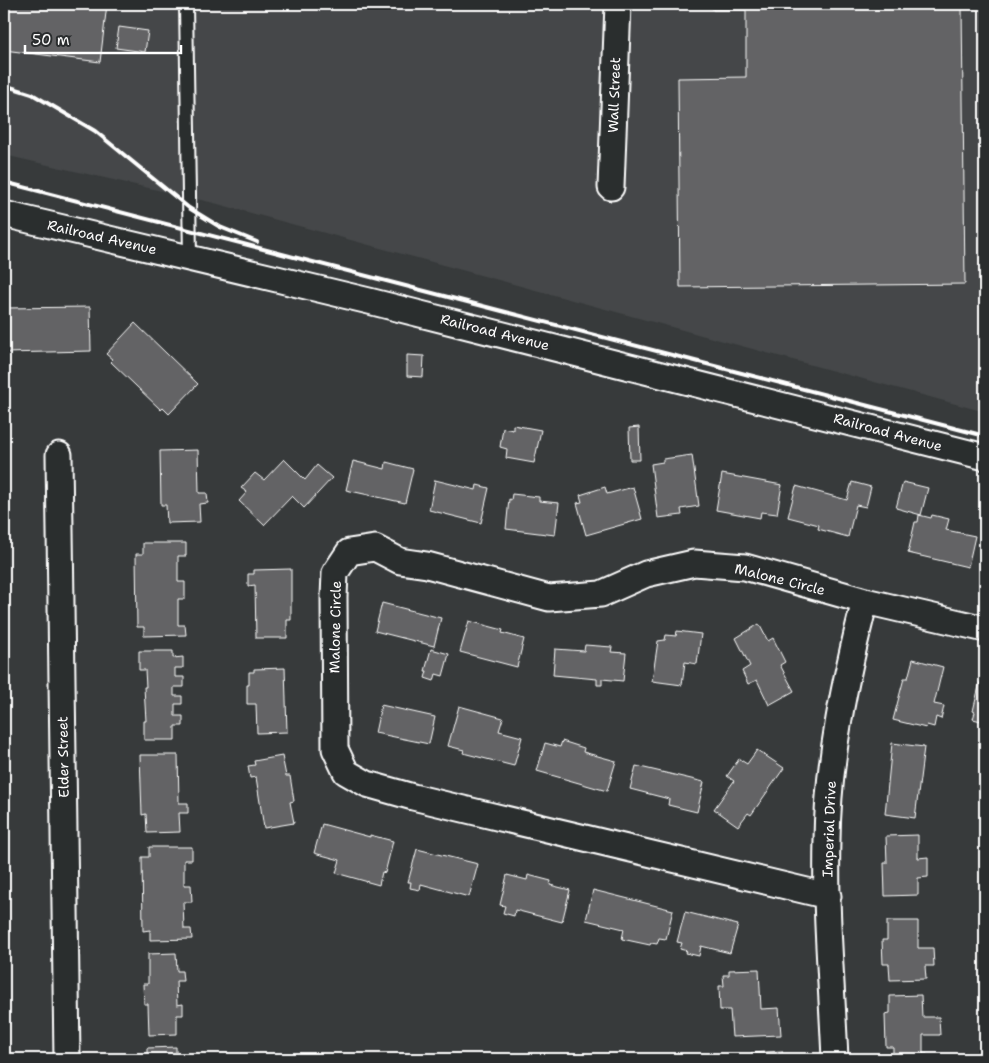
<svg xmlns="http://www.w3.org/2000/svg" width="989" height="1063" viewBox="0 0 989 1063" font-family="'Shantell Sans',sans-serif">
<rect width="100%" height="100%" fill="#373a3b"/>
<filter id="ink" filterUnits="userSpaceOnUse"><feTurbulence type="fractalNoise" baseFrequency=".02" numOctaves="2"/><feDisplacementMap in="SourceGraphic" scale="10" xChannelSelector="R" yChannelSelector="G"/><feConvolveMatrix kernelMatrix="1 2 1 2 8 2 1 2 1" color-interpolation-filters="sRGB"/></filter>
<g filter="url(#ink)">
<path fill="#444748" d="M4,4H985V412L214,203L4,155Z"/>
<path fill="#636465" stroke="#fff" d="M4,4H107L100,62L4,50Z
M713,4H945L946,7H962L965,284L680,287L678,78L746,77V10H713Z
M119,27L148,31L145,52L116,48Z
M90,307L91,351L4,353V308Z
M135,323L198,384L169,414L163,408L161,410L111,362L113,360L106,354Z
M407,355L424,356L423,377L407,376Z
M513,425L541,430L534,463L506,458L507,449L500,447L503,428L513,430Z
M639,427L640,460H630L629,428Z
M198,450L199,493H207L208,503L199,504L200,522L167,523L166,505H161L160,451Z
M692,455L699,506L681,509L682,515L658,518L651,464L663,462V459Z
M284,459L305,480L317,465L332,478L304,508L292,496L264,525L239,501L247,492L241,488L255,473L264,480Z
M353,461L385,469L386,462L413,469L405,503L346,490Z
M722,474L782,485L777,514L761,512L760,518L716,510Z
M435,480L476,490L477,485L489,488L481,523L429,510Z
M852,482L871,487L866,507L856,505L848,537L818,529L819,525L788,517L796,486L847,500Z
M903,482L928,488L921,515L896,508Z
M605,487L607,494L633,487L642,519L586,535L577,503L582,502L580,495Z
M512,494L539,497V501L559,503L555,535L506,529L509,499L511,500Z
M919,515L931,518L932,515L949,519L946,530L975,536L968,567L908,553L915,522H918Z
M143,543H186V556H178V582H185V599H178V625H185L186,635L144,636V627H137L136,554H143Z
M291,569V620H287V638H256L255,585L248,586V574H254V570Z
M382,603L441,618L434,646L375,631Z
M469,621L503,630L502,633L524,639L517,667L460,652Z
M759,624L768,641L773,638L785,662L780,665L794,691L769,705L757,680L748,684L742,671L750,666L736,638Z
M677,631L701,634L697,664L685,662L682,685L652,681L658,641L665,640L666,635L676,636Z
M585,645L612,647L611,652L626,653L623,681L602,679V685H597V679L553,675L555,649L584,651Z
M431,649L449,654L443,676L436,674L434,681L425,678L427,671H425Z
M139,651H173V658L183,657V668H175V677H184V687H174V696H182V704H175V716H183V726H175V740H144V721H146L144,687H146L145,670H139Z
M913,659L943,667L934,704L944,706L941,719L936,717L934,727L927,725L926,728L893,720L904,678H908Z
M285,668L287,732L257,733L256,704H247V685H249V672H254V669Z
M980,682L985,683V725H984L985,722L973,719L975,712L973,711Z
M381,705L435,717L429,744L375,733Z
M459,706L503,718L499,731L522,737L514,766L463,753L464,750L448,746Z
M562,741L584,748L583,752L616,761L607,791L537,771L545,743L560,747Z
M892,743L924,747L915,818L885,814Z
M757,750L784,768L751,815L748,813L738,826L714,809L734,781L727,776L739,759L747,764Z
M140,755H178L179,803H188V813H179L180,832L147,833L146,814L142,815Z
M282,756L286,776H290L294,801L290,802L294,823L264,828L256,777L250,778L248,766L255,765L254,761Z
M636,766L704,782L697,812L668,805L669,799L630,789Z
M322,824L370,837V835L393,841L385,873L382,872L379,885L336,873L340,860L314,853Z
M918,835V858L928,857V877L918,878V895L885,896L884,863H887L886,836Z
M149,847H192V860H184V885H191L192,902H183L184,929H191L192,939L150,940V930L143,931L142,857H149Z
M417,849L478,864L469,897L421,884L420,890L410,888L411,882H408Z
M507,875L527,880L528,875L551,881L550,885L570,890L562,922L515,910L514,916L503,913L505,906L500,905Z
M593,890L673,910L666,939L659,938L657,944L651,943L650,945L622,939L624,929L586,920Z
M685,912L738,925L730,953L701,946L699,956L686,953L687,951L680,949L682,943L677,942Z
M887,921H918V948H933L934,966H925L926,979L890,980L889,964H883L882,940H887Z
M176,953L177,971H182L183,981H176L177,1005L183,1004V1015H177V1034L149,1035L148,1004H144L143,984H148V954Z
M759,969L761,1009L779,1008L781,1035L732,1037L730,1010H720L719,986H724L723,975H729V970Z
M921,995L922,1017H939L940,1035H923V1054H927L928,1059H893V1047H886L885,1014L890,1013V996Z
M176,1047V1059H147V1048Z
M782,1051L783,1059H751V1053Z"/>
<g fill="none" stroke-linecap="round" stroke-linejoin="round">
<g stroke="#fff" stroke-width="16">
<path id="lane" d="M186,4L190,258"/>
</g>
<g stroke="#fff" stroke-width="29">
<path id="street" d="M611,187L618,4
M4,214L369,301L985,457
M59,455L67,1059
M828,896L413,797L367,784L346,772L335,749L334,597L335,573L349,552L375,548L400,561L427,565L549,598L601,594L646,574L694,563L745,567L865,601L985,629
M835,1059C832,986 825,913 827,840C828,759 845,679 865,601"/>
</g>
<use href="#lane" stroke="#2a2d2e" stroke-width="12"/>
<use href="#street" stroke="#2a2d2e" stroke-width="25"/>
<path stroke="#fff" stroke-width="4" d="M4,85L32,94L95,131L189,208L220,227L257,242
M4,182L985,436"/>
</g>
</g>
<g text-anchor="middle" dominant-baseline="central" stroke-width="5" stroke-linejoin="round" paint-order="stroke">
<g font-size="14" fill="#fff" stroke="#2a2d2e">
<text transform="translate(614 95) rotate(-88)">Wall Street</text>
<text transform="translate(102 237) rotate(13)">Railroad Avenue</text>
<text transform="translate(495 332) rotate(14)">Railroad Avenue</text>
<text transform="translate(888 432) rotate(15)">Railroad Avenue</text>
<text transform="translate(780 579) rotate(14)">Malone Circle</text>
<text transform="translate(335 627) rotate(-89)">Malone Circle</text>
<text transform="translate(63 757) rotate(-91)">Elder Street</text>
<text transform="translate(829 829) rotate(-88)">Imperial Drive</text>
</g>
</g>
<rect width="989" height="1063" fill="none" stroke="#2a2d2e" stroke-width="20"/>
<rect x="10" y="10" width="969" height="1043" fill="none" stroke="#fff" stroke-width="2" filter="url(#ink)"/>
<path d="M25 45v8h156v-8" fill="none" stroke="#ffffff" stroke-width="2.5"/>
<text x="32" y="45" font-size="15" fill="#ffffff" stroke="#2a2d2e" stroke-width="4" paint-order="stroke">50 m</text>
</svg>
